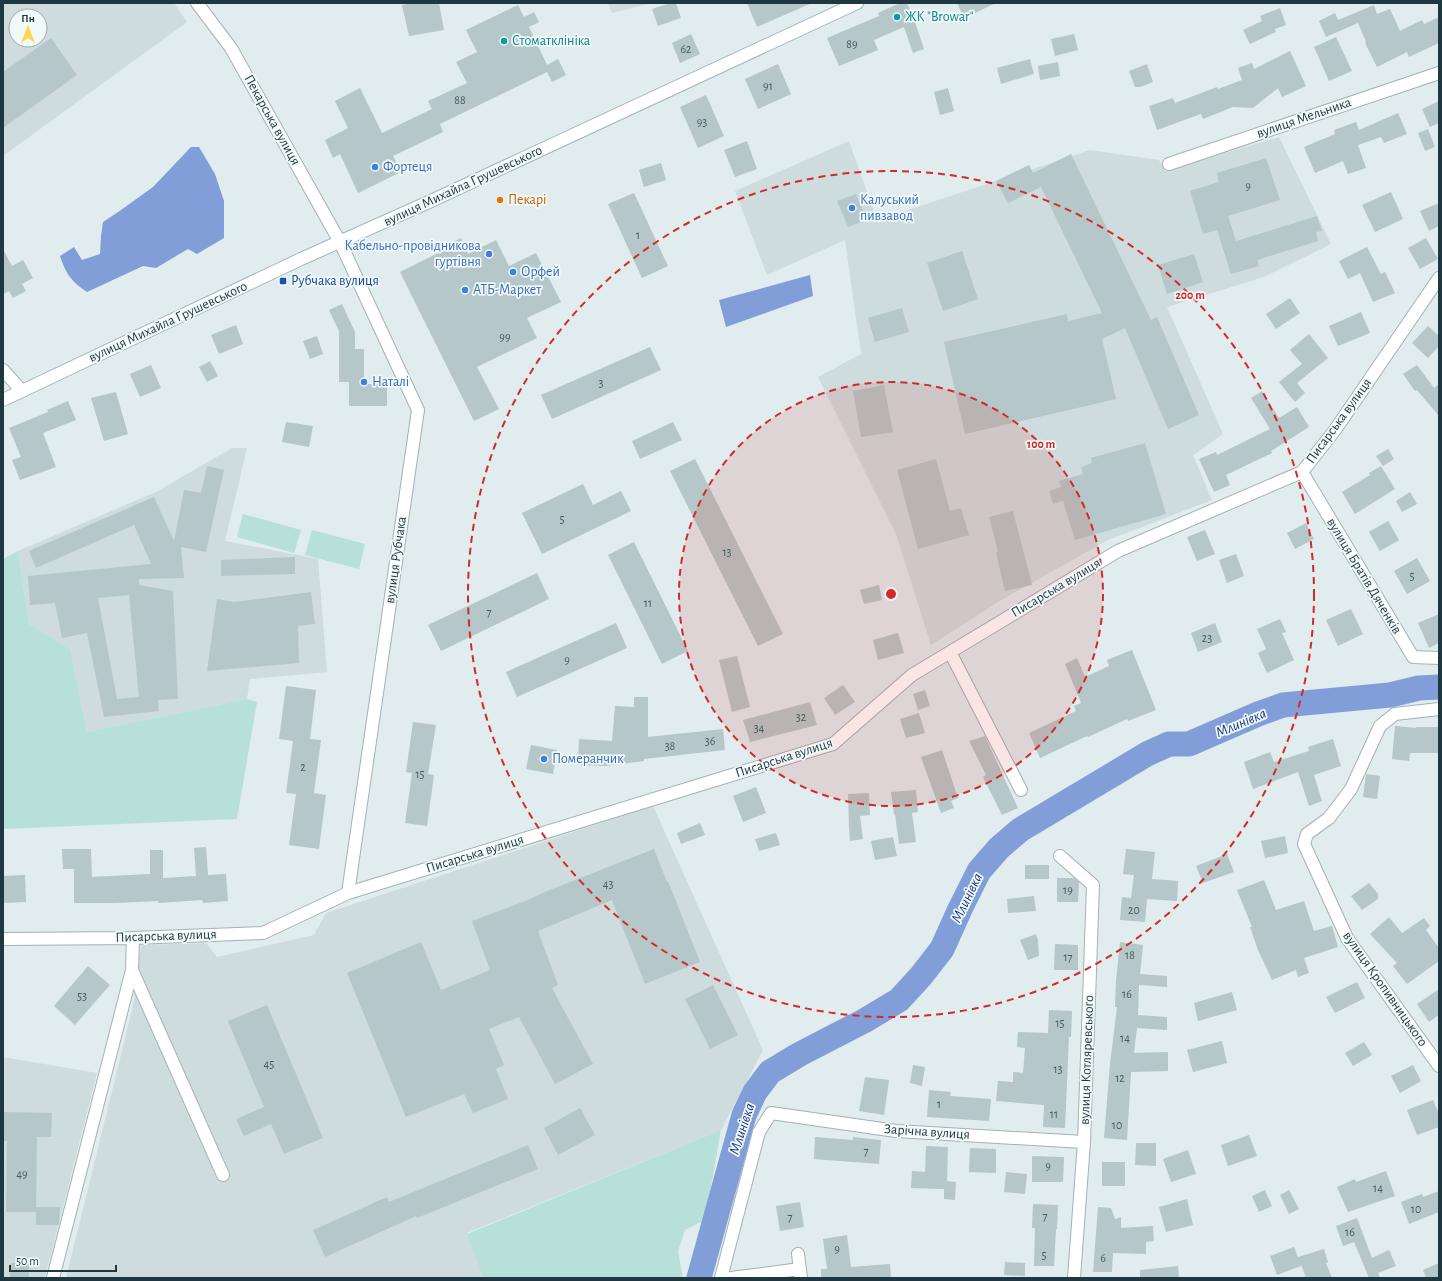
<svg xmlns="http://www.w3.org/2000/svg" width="1442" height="1281" viewBox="0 0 1442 1281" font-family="'Alegreya Sans',sans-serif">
<rect width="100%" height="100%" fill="#e0eced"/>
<path fill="#cedcdd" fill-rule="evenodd" d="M3,3H174L187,22L3,156ZM16,16H40V40H16Z
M608,3H652L612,13Z
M1279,137L1331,244L1264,277L1167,307L1223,434L1193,455L1212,500L1108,540L1003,599L931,645L896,534L818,377L861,354L845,240L767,275L735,191L849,141L878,223L911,209L1090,150L1159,160L1165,171Z
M232,448H247L225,541L318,559L327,672L250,679L247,699L87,732L70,649L29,624L18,551L156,492Z
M653,806L763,1050L721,1130L467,1233L483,1278H66L133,1006L141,945L206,943L217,957L314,935L326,913Z
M3,1057L97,1073L45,1278H3Z"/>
<path fill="#b6e0d8" d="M243,514L301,530L294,553L237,537Z
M312,530L365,544L359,569L305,555Z
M18,551L29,624L70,649L87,732L247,699L257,702L237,819L3,829V559Z
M721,1130L705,1220L685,1230L678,1251L683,1278H483L467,1234Z"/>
<path fill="#819ed8" d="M191,147H199L215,174L224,201V238L197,254L188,249L156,268L143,266L87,292C71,281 66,274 60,256L74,247L82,260L100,254L101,236L103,222L121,210L153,187Z
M810,275L813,296L726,327L719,300Z"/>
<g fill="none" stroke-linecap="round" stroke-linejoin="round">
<path stroke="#819ed8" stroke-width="25" d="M699,1278L744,1115L755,1092L770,1072L800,1054L864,1021L899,1000L921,976L942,949L960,909L979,871L999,848L1020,830L1147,754L1169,744H1189L1258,714L1283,705L1390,695L1419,688L1439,687"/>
</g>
<path fill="#b5c7c8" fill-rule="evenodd" d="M411,3H439L444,30L409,36L402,5Z
M671,3H676L681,18L658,26L652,9Z
M747,3H812L757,27Z
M900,3H907L915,22L924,49L913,53L904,27L874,40L878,50L839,66L827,38L879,16L878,13Z
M957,3H996L964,18Z
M518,5L524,17L534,12L539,22L529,27L547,65L558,59L566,75L552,82L547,72L440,124L443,132L393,156L401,172L358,193L340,154L333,158L325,140L348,128L335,101L360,88L382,133L432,109L428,101L467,83L456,62L477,52L466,30Z
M1374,5L1377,14L1390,9L1400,31L1422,20L1424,24L1439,17V43L1409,57L1407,52L1377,67L1365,43L1366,42L1358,23L1326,37L1319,21L1335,13L1338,20Z
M1280,8L1286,25L1275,29L1276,32L1250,44L1243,30L1262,21L1260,16Z
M691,34L700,54L680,63L672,43Z
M1074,34L1078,50L1055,56L1051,39Z
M1336,37L1352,71L1329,81L1314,47Z
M51,38L77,75L3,128V72Z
M1290,51L1306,86L1282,97L1278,88L1253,108L1233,107L1203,119L1201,114L1157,130L1149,106L1173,98L1175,103L1217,87L1218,89L1242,80L1238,68L1252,63L1254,69Z
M1030,59L1034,74L1001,84L997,68Z
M1058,62L1060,76L1040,80L1038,66Z
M778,64L791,94L758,109L745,79Z
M1147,64L1153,82L1140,87H1135L1129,71Z
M948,88L954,111L940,115L934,92Z
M706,95L724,136L698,148L680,107Z
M1439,101V123L1430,127L1422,109Z
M1398,113L1407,134L1384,143L1381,137L1358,145L1366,168L1348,174L1343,161L1315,173L1304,147L1335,134L1334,130L1356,122L1359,130Z
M1428,129L1435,147L1425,151L1418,133Z
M747,141L757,169L735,177L724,150Z
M1071,154L1151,320L1157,317L1199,415L1168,429L1125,328L1102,339L1116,399L965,434L944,342L1067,314L1068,321L1102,313L1041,187L1008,203L996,181L1029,165L1033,173Z
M1266,158L1280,200L1228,216L1236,241L1317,216L1322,231L1316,232L1318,241L1257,260L1259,266L1231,274L1217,230L1203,234L1190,191L1219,182L1217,173Z
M661,163L666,180L644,187L639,170Z
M1391,192L1403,219L1375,232L1362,205Z
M634,193L668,266L642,278L608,204Z
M856,194L867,220L848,227L837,201Z
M1439,203V226L1429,231L1420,211Z
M461,238L468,254L496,240L509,266L536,253L561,302L527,318L537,338L477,367L499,409L474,421L400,272L444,250L443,247Z
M1426,238L1438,259L1420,269L1408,248Z
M1367,247L1381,274L1385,272L1395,293L1373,302L1360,273L1348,279L1339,261Z
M3,249L12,266L23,260L33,278L22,284L26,291L13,298L9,291L3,294Z
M962,251L978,299L943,311L927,263Z
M1194,254L1203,282L1167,294L1158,265Z
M1290,298L1300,313L1276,329L1266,314Z
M342,304L355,332V349H364V384H387V406H349V382H339V331L329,310Z
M902,308L909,332L875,342L868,318Z
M1361,312L1370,333L1338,346L1329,326Z
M236,325L243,344L219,354L211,335Z
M1428,326L1439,336V346L1428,358L1412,343Z
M1309,334L1328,358L1297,383L1305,393L1295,402L1279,382L1302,364L1290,350Z
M317,336L323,354L310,359L303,341Z
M650,347L661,370L552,419L541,395Z
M210,361L218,376L207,382L199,367Z
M151,365L161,388L140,397L130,374Z
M1417,365L1434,388L1439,384V416L1417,390L1415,391L1403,374Z
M884,385L893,432L861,437L853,391Z
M1262,391L1279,418L1297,407L1309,427L1271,451L1272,453L1226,475L1230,485L1214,492L1199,459L1216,452L1217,455L1270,429L1251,398Z
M116,392L128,434L104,441L91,398Z
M68,401L76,420L43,433L56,467L20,480L12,460L21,457L9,428L48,412L47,410Z
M286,422L313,426L309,447L282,442Z
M673,422L682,440L640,459L632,441Z
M1145,443L1166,514L1075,540L1063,501L1053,504L1049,491L1061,487L1059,481L1083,474L1081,467L1092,463L1091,458Z
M1388,449L1394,459L1383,466L1376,456Z
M695,459L783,634L758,646L670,471Z
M936,459L950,511L961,508L969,535L918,549L897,470Z
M207,466L224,470L206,552L181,547L184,578L139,579V585L173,591L178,699L158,700L159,711L104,717L87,633L62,638L55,603L30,605L28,576L151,564L134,525L36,568L29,551L154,497L174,541L184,490L201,493ZM129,595L139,697L117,699L98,598Z
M1381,466L1395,489L1355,514L1342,492L1370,475L1369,473Z
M583,484L593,505L621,491L631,511L542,554L522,513Z
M1410,492L1417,504L1402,512L1396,501Z
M1013,511L1032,585L1005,591L996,553L998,552L989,517Z
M1388,521L1399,540L1380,551L1369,532Z
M1306,523L1314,539L1295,549L1287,533Z
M1205,530L1215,554L1197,561L1187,537Z
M634,542L688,651L662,664L608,555Z
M1236,554L1244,576L1227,583L1219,560Z
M295,557V574L221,576V560Z
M1417,558L1430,581L1407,594L1394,571Z
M537,573L549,599L441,651L428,625Z
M879,585L882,600L864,604L860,590Z
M311,592L315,624L298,626L299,663L207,671L217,599L234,602Z
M1351,609L1363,634L1338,646L1326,620Z
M1439,614V643L1429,648L1418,623Z
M1280,619L1286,632L1282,633L1294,660L1267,673L1258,653L1266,649L1257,629Z
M616,623L627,648L517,697L506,672Z
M1215,623L1222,642L1198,652L1191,633Z
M898,633L904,653L878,660L873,640Z
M1132,650L1156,710L1128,721L1127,719L1088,737L1087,736L1040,758L1029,733L1076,711L1074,706L1081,703L1065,664L1077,658L1085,677L1109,666L1107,660Z
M737,656L750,707L732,712L719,660Z
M843,685L855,702L835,715L824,698Z
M286,686L316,690L310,739L321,740L314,793L326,795L319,849L289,845L296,794L286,793L293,741L279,739Z
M925,690L930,706L918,710L913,694Z
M634,697H648V737L723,729L725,750L644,759V761L606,766L578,765L579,739L612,741L615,706L634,707Z
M810,702L817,725L750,742L743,720Z
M919,713L925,733L906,738L900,719Z
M413,722L436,725L428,774L434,775L427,826L405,823L412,773L406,772Z
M1395,726L1416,728V727H1439V753H1410L1409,761L1392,759Z
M985,736L1018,808L1002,815L983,777L986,775L969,741Z
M1333,739L1341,766L1314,775L1322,801L1309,806L1298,772L1253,789L1244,762L1270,752L1274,762L1309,751L1308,747Z
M531,745L557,750L553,774L526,769Z
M942,750L958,798L951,801L954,808L941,813L921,757Z
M1366,774L1380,776L1377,799L1363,797Z
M756,787L766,813L743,822L733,796Z
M916,790L918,812L912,813L916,842L899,844L895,814H894L891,792Z
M869,793L870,815L860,816L863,839L850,841L849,827L848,794Z
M700,823L705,835L681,844L677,833Z
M776,833L780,845L759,851L755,839Z
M1285,836L1288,853L1265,858L1261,841Z
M893,837L897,856L875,860L871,841Z
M206,847L208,875L226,874L228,901L203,903L202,900L158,903V901L115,903H74V869H63L62,849H91L92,877L150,874V850H163V878L196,876L194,848Z
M654,849L667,882L668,881L700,962L645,984L612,900L538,931L558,985L552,988L593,1064L555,1084L519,1017L489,1029L504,1065L496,1069L508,1099L473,1113L464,1094L406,1117L347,973L421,942L441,990L490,970L472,921L528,900L547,891Z
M1126,849L1155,852L1152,879L1178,881L1177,901L1147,899L1145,922L1120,920L1122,897L1131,898L1134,875L1123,874Z
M1227,854L1234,872L1203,883L1196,866Z
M1025,865H1049V879H1025Z
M25,875L26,902L3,903V876Z
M1057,878H1074L1079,882L1078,902H1057Z
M1264,880L1276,910L1304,901L1314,931L1332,926L1338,947L1304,958L1309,973L1298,977L1296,970L1272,980L1258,950L1250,927H1252L1237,890Z
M1369,883L1378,894V899L1362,910L1351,896Z
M1034,896L1036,911L1008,913L1007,899Z
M1389,917L1402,933L1424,918L1430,926L1426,930L1439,948V961L1407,984L1393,966L1397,963L1370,934Z
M1036,934L1038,940L1039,956L1028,960L1020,940Z
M1120,942L1143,945L1140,974L1167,976V987L1139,985L1138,1015L1167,1017V1030L1137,1028L1134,1053L1168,1052V1071L1131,1072L1127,1140L1104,1138L1110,1064L1117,1007H1115L1116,981Z
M1055,944L1078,945V970H1054Z
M88,966L110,985L75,1025L54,1006Z
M1357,982L1365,998L1335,1013L1326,997Z
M713,985L738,1035L710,1049L685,999Z
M1439,989V1015L1429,1022L1417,1004Z
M1232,992L1237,1010L1198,1021L1194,1003Z
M267,1005L323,1138L284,1154L271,1124L244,1136L236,1119L264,1107L228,1021Z
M1049,1010L1072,1011L1071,1037H1069L1065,1128L1043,1127L1044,1105L996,1101L998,1081L1013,1082V1072L1023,1073L1025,1048L1017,1047L1018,1032L1048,1033Z
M1222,1041L1227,1063L1193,1072L1187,1050Z
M1364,1042L1372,1055L1353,1066L1345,1053Z
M913,1065L925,1067L922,1086L910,1083Z
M1413,1065L1421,1081L1400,1093L1391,1076Z
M865,1077L889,1080L884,1115L859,1111Z
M929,1090L951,1092L950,1096L991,1099L989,1121L927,1117Z
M1433,1100L1439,1114V1127L1417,1135L1407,1110Z
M580,1108L595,1135L558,1155L544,1128Z
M3,1112L52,1113L51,1137H37L36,1212H6L7,1141H3Z
M1249,1135L1257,1156L1228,1166L1221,1145Z
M815,1137L853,1140V1137L881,1140L879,1164L814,1159Z
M1136,1143H1156V1166L1135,1165Z
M528,1145L538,1169L417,1218L416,1216L325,1257L313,1230L387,1197L389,1202Z
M926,1146L948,1147L947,1181L956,1182L955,1200L944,1199V1189L911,1188L912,1171L925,1172Z
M970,1148L996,1149V1173L969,1172Z
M1188,1150L1196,1174L1171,1182L1163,1159Z
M1032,1156L1064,1157L1063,1182H1032Z
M1102,1162H1125V1186H1102Z
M1386,1171L1395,1196L1348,1212L1337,1187L1355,1179L1356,1182Z
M1006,1172L1027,1174L1025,1194L1004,1192Z
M1265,1190L1272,1206L1259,1212L1252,1196Z
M1289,1190L1299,1209L1289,1214L1280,1195Z
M1439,1191V1212L1409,1224L1401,1202L1422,1194L1423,1197Z
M1187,1199L1193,1225L1166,1232L1159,1207Z
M800,1202L804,1227L780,1231L776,1206Z
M1033,1204L1058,1205L1057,1229H1056L1054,1266H1034L1035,1228H1032Z
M36,1207H60L59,1225H36Z
M1098,1207L1111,1208L1115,1219L1121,1217V1228L1153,1226L1154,1241L1146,1242V1254L1113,1253L1112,1272H1093Z
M1357,1218L1372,1258L1389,1250L1396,1266L1378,1273L1380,1278H1369L1354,1242L1343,1246L1336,1226Z
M847,1235L851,1267L890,1264L891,1278H821V1269H827L823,1239Z
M1294,1247L1298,1257L1324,1249L1328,1262L1326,1263L1332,1278H1306L1301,1264V1266L1277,1275L1270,1256Z
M1005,1262L1025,1263V1276L1004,1275Z
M11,1263L29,1264V1278H10Z
M1439,1263V1278H1426L1423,1270Z
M1178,1266L1179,1278H1140V1270Z"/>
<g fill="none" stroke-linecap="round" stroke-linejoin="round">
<g stroke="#a2b2b5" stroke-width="14">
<path id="street" d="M197,3L231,48L340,242L418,410L348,893
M1169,164L1439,73
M3,370L22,391
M1302,472L1413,657L1439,658
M950,652L1021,790
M1439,709L1395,714L1380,726L1351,789L1329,818L1307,834L1304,844L1347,938L1439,1066
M1060,856L1093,885L1084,1142L1074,1278
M3,939L133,938L263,933L348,893L833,744L912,675L1118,551L1302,472L1335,430L1439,278
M132,970L223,1175
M798,1254L801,1278
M53,1278L132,970L133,938
M721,1278L759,1132L771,1113L896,1131L1084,1142
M731,1278L800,1269"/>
</g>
<g stroke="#a0b7bd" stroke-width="14">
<path id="secondary" d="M3,400L301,259L431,201L857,3"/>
</g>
<use href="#street" stroke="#fff" stroke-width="12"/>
<use href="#secondary" stroke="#fff" stroke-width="12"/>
</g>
<circle cx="891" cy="594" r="212" fill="#d62828" fill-opacity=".12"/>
<g fill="none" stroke="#d62828" stroke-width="2" stroke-dasharray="7 5">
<circle cx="891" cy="594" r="212"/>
<circle cx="891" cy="594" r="423"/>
</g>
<g fill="#0f9aa8" stroke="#f1f9f9" stroke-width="1.5">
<circle cx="897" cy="17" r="4"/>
<circle cx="504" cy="41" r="4"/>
</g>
<g fill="#3f7fe0" stroke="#f1f9f9" stroke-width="1.5">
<circle cx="375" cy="167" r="4"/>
<circle cx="852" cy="208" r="4"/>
<circle cx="489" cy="254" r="4"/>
<circle cx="513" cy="272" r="4"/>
<circle cx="465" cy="290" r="4"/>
<circle cx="364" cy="382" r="4"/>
<circle cx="544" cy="759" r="4"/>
</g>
<circle fill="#e8710a" stroke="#f1f9f9" stroke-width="1.5" cx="500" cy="200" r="4"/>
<rect fill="#1a4fb4" stroke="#f1f9f9" stroke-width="1.5" x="279" y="277" width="8" height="8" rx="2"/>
<g text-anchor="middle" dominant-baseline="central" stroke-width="3.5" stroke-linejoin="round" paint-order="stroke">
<g font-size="12" fill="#445b61">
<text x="852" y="44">89</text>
<text x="686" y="49">62</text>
<text x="768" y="86">91</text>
<text x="460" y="100">88</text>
<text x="702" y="122">93</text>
<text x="1248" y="186">9</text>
<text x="638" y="235">1</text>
<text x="505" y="337">99</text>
<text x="601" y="383">3</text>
<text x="562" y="519">5</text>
<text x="727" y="552">13</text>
<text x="1412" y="576">5</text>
<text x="648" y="603">11</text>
<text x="489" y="612">7</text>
<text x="1207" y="638">23</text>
<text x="567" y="660">9</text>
<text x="801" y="717">32</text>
<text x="759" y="728">34</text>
<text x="710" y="741">36</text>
<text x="670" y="746">38</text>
<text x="303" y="767">2</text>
<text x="420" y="774">15</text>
<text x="608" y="884">43</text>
<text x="1068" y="890">19</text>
<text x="1134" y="910">20</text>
<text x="1130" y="955">18</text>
<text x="1068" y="957">17</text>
<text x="1127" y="994">16</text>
<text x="82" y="996">53</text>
<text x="1060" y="1023">15</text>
<text x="1125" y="1038">14</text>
<text x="269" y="1064">45</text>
<text x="1058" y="1069">13</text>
<text x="1120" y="1078">12</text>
<text x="939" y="1104">1</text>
<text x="1054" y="1114">11</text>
<text x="1117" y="1125">10</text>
<text x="866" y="1151">7</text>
<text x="1048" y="1166">9</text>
<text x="22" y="1174">49</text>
<text x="1378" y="1188">14</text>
<text x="1416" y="1209">10</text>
<text x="1045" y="1216">7</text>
<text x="790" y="1217">7</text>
<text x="1350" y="1232">16</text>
<text x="837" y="1249">9</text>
<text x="1044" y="1255">5</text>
<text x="1103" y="1258">6</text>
</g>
<g font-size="14" fill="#0d838f" stroke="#f1f9f9" text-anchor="start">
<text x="905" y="17">ЖК "Browar"</text>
<text x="512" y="41">Стоматклініка</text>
</g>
<g font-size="14" fill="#1f373f" stroke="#f1f9f9">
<text transform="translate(1304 118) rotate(-19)">вулиця Мельника</text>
<text transform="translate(272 120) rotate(61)">Пекарська вулиця</text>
<text transform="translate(463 186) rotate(-25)">вулиця Михайла Грушевського</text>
<text transform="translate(168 322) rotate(-25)">вулиця Михайла Грушевського</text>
<text transform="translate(1339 421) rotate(-54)">Писарська вулиця</text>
<text transform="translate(396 560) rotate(-82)">вулиця Рубчака</text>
<text transform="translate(1364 576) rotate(59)">вулиця Братів Дяченків</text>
<text transform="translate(1056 588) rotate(-31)">Писарська вулиця</text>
<text transform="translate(784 758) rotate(-18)">Писарська вулиця</text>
<text transform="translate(475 854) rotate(-17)">Писарська вулиця</text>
<text transform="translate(166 936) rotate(-2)">Писарська вулиця</text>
<text transform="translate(1385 989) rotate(55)">вулиця Кропивницького</text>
<text transform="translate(1087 1060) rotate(-88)">вулиця Котляревського</text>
<text transform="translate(927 1132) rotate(4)">Зарічна вулиця</text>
</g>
<g font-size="14" fill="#366cbe" stroke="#f1f9f9" text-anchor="start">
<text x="383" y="167">Фортеця</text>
<text x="860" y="200">Калуський<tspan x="860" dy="16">пивзавод</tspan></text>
<text x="481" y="246" text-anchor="end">Кабельно-провідникова<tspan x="481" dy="16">гуртівня</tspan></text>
<text x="521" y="272">Орфей</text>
<text x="473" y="290">АТБ-Маркет</text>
<text x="372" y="382">Наталі</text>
<text x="552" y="759">Померанчик</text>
</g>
<g font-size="14" fill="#c56008" stroke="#f1f9f9" text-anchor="start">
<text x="508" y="200">Пекарі</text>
</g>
<g font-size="14" fill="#164399" stroke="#f1f9f9" text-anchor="start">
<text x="291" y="281">Рубчака вулиця</text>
</g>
<g font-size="15" font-style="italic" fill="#123581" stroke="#f1f9f9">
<text transform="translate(1241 723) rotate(-23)">Млинівка</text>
<text transform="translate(967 898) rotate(-64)">Млинівка</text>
<text transform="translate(742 1129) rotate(-72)">Млинівка</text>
</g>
</g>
<circle cx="891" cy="594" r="6" fill="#d62828" stroke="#f1f9f9" stroke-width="2"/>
<g font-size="12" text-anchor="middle" font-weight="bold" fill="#d62828" stroke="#f1f9f9" stroke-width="3.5" stroke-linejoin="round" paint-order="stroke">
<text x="1190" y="299">200 m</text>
<text x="1041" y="448">100 m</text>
</g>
<rect width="1442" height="1281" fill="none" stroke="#1f373f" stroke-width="8"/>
<g transform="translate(28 28)"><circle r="19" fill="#f1f9f9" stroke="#9dabaf"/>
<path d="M0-3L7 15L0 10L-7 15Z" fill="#ffd54c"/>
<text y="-6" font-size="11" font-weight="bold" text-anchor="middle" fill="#1f373f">Пн</text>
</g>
<path d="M10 1265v6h106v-6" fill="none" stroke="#1f373f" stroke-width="2"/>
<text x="16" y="1265" font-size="12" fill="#1f373f" stroke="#f1f9f9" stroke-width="3" paint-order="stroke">50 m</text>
</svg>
